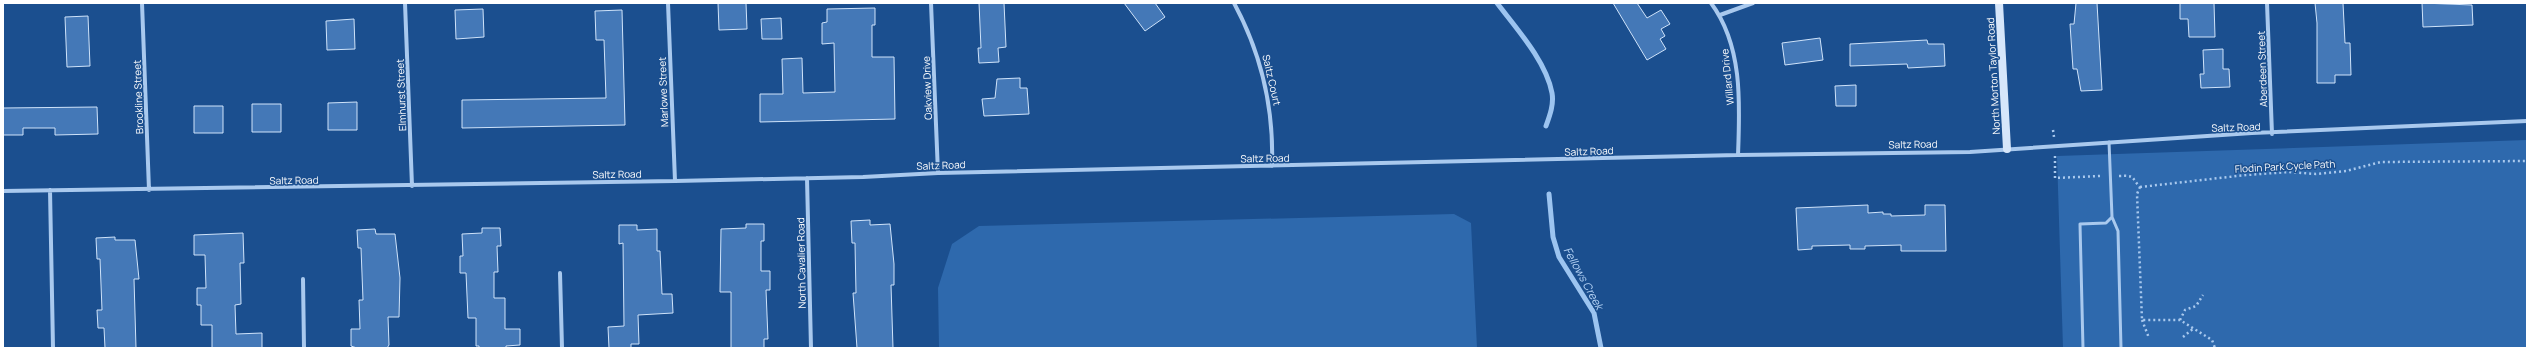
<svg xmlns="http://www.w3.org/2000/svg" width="2530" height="351" viewBox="0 0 2530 351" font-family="Manrope,sans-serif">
<rect width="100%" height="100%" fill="#1b4f8f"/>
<path fill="#2e69ad" d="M2527,140V348H2063L2057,156Z
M1454,214L1471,223L1477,348H939L938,288L952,244L979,226Z"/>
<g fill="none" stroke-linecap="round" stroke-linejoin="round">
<path stroke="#9cc4f0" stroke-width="5" d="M1497,3C1516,28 1546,61 1552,93C1554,104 1550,115 1546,126
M1549,194L1553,237L1559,257L1594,313L1601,348"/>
</g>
<path fill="#4478b7" stroke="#cfe3fa" d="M718,3H746L747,29L719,30Z
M979,3H1004L1006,47L998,48L999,62L979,63L978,48H981Z
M1124,3H1155L1165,17L1145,31Z
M1613,3H1637L1647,18L1661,10L1670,24L1661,29L1665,36L1660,39L1666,49L1647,60Z
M2076,3H2097L2102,90L2081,91L2077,69H2073L2070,24H2074Z
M2180,3H2214L2215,37H2189L2188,19H2180Z
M2315,3H2343L2345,43H2350L2351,75H2335V83H2317V23Z
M2422,3L2472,5L2473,25L2423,27Z
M875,8V25H872V57H894L895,119L760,122V94H783L782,59L802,58L803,93L835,92L834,43L822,44V23L827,22V9Z
M483,9L484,37L456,39L455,10Z
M622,10L625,125L462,128V100L606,98L604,40H596L595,11Z
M88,16L90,66L67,67L65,17Z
M781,18L782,39H762L761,19Z
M354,19L355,49L327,50L326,21Z
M1820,38L1823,60L1785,65L1782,43Z
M1927,40L1928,44H1944L1945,66L1908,68L1907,64L1850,66V44Z
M2223,49V69H2229L2230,87L2201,88L2200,74H2204L2203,50Z
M1020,78V88H1027L1029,114L984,116L982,99L995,98L997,79Z
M1856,85V106H1836L1835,86Z
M357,102V130H328V103Z
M252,104H281V132H252Z
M194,106H223V133H194Z
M97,107L98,134L55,135V128H23V135H3V108Z
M1868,205V213L1883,212V214H1891V216L1925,215V205H1945L1946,251H1901V245L1865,246V249H1850V245L1812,246V249L1798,250L1796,208Z
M870,220V225L890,224L894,264V285H891L893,348H857L853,293H856L855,243H852L851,221Z
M746,224H764V241H761V271H770V290H766L768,339H764V348H731V292H720L721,229L746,228Z
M619,225H637V230L657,229V251H660L662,294H672L673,313L638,315L639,344H631V348H609L608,327L624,326L623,243L619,244Z
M482,228H500L501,246H497L498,272H494V298H505V329H520V345L506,346V348H479V346H476V318H468L466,273H460V256H463L462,234L482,233Z
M375,229L376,234H395L400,278L399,317H388L389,345L387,348H357L351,346V329H360L359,300H363L361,248H358L357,230Z
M243,233L244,263H240L241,304L235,305L236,334L262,333V348H212V325H201V305H197V288H206L205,255H194V235Z
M115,237V240H135L139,279H134L136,348H105L104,328H98L97,310H102L100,259H97L96,238Z"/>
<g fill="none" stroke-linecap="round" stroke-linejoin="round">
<path stroke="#a9c9ee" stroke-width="2.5" stroke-dasharray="2 3" stroke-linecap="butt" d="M2053,130L2054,137
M2055,156V178L2100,176
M2119,176C2136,175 2131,178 2140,187
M2140,187L2246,175L2289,172L2316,174L2346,171L2381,162L2527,161
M2140,187L2137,194L2142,320H2180L2212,340L2215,348
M2142,320L2149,338
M2180,320L2185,310L2196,306L2203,295
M2183,337L2194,328"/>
<path stroke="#a9c9ee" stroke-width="3" d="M2109,142L2112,217L2118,231L2121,348
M2083,348L2080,224L2106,223L2112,217"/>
<path stroke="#a9c9ee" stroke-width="4" d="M142,3L149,190
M405,3L412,186
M668,3L675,181
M931,3L938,173
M1234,3C1262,55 1274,107 1272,166
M1711,3C1743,46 1740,104 1738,155
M2267,3L2272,134
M1720,15L1753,3
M807,178L811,348
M50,190L53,348
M3,191L675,181L863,177L938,173L1738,155L1970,152L2252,133L2527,121
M560,273L562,348
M303,279L304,348"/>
<path stroke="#d6e6fa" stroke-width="8" d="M1999,3L2007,149"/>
</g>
<g text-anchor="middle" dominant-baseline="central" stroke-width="3" stroke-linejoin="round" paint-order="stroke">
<g font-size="10" fill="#fff" stroke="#1b4f8f">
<text transform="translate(2262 69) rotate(-92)">Aberdeen Street</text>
<text transform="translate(1993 76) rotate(-93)">North Morton Taylor Road</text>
<text transform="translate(1727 77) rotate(-96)">Willard Drive</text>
<text transform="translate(1272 80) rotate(77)">Saltz Court</text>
<text transform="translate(927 88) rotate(-92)">Oakview Drive</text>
<text transform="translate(663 92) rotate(-92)">Marlowe Street</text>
<text transform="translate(401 95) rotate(-92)">Elmhurst Street</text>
<text transform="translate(138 97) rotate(-92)">Brookline Street</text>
<text transform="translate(2236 127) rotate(-2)">Saltz Road</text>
<text transform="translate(1913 144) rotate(-1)">Saltz Road</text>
<text transform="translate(1589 151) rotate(-2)">Saltz Road</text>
<text transform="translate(1265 158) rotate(-1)">Saltz Road</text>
<text transform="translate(941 165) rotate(-2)">Saltz Road</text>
<text transform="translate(2285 166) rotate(-3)">Flodin Park Cycle Path</text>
<text transform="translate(617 174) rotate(-1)">Saltz Road</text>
<text transform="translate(294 180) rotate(-1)">Saltz Road</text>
<text transform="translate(801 263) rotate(-91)">North Cavalier Road</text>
</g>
<g font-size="11" font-style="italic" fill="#b5d3f5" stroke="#1b4f8f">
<text transform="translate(1584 278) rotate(61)">Fellows Creek</text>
</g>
</g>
<rect width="2530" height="351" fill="none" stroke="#ffffff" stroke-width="8"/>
</svg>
